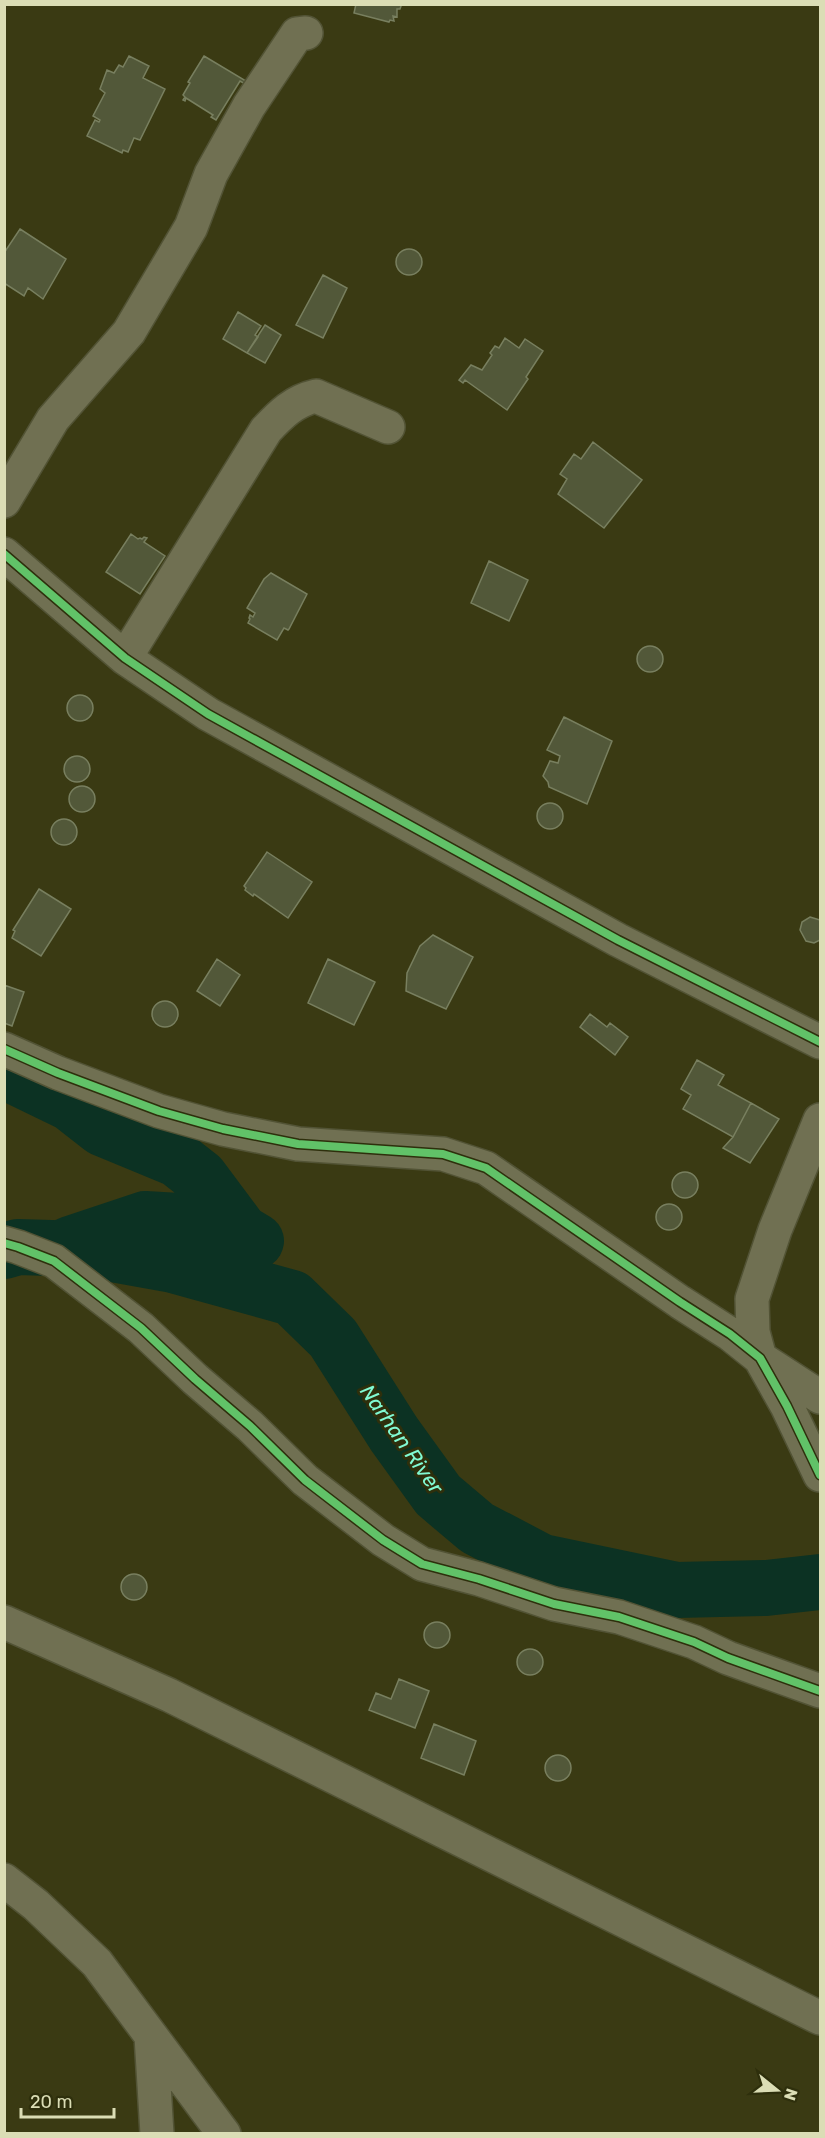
<svg xmlns="http://www.w3.org/2000/svg" width="825" height="2138" viewBox="0 0 825 2138" font-family="Rubik,sans-serif">
<rect width="100%" height="100%" fill="#3a3a13"/>
<g fill="none" stroke-linecap="round" stroke-linejoin="round">
<path stroke="#0c3223" stroke-width="56" d="M4,1071L70,1103L102,1128L177,1159L200,1177L241,1232
M70,1244L145,1219L212,1223L241,1232L256,1241
M4,1251L18,1247L84,1249L173,1265L292,1298L333,1338L394,1434L438,1495L477,1528L542,1562L676,1590L766,1588L820,1582"/>
</g>
<path fill="#525839" stroke="#787f5f" stroke-width="1.5" d="M356,4H398L401,6L400,9H397V17L393,16L394,21L390,20L389,22L354,13Z
M129,56L149,66L143,78L165,89L140,140L134,138L128,152L123,150L122,153L87,136L95,120L99,122L100,120L93,116L105,93L100,89L107,70L114,73L119,65L123,67Z
M204,56L246,81L245,84L240,81L216,120L211,117L213,115L186,98L185,101L183,100L185,97L183,95L190,83L188,82Z
M20,229L66,259L43,299L28,288L24,296L4,283V253Z
M396 262a13 13 0 1 1 26 0a13 13 0 1 1-26 0Z
M323,275L347,288L323,338L296,325Z
M238,312L261,326L255,335L258,337L247,353L223,339Z
M265,325L281,335L265,363L247,353Z
M505,338L519,348L525,339L543,351L526,377L528,379L507,410L465,380L463,383L459,380L471,365L482,370L492,355L490,353L495,346L499,348Z
M593,442L642,480L604,528L558,494L567,479L560,474L574,454L581,459Z
M131,534L138,539L140,538L142,539L144,537L147,538L144,542L165,556L140,594L106,572Z
M489,561L528,580L509,621L471,603Z
M271,573L307,594L289,629L288,630L284,628L277,640L248,623L250,619L249,618L250,615L253,617L255,613L247,608L264,579Z
M637 659a13 13 0 1 1 26 0a13 13 0 1 1-26 0Z
M67 708a13 13 0 1 1 26 0a13 13 0 1 1-26 0Z
M564,717L612,741L587,804L549,787L548,782L543,776L550,761L558,763L560,756L547,750Z
M64 769a13 13 0 1 1 26 0a13 13 0 1 1-26 0Z
M69 799a13 13 0 1 1 26 0a13 13 0 1 1-26 0Z
M537 816a13 13 0 1 1 26 0a13 13 0 1 1-26 0Z
M51 832a13 13 0 1 1 26 0a13 13 0 1 1-26 0Z
M267,852L312,882L288,918L254,894L253,896L245,890L246,888L244,886Z
M39,889L71,909L41,956L12,938L15,931L13,930Z
M810,917L820,920V940L814,943L806,941L800,930L802,922Z
M433,935L473,957L446,1009L406,991L407,973L420,946Z
M217,959L240,975L220,1006L197,991Z
M328,959L375,982L354,1025L308,1003Z
M4,985L24,992L12,1026L4,1023Z
M152 1014a13 13 0 1 1 26 0a13 13 0 1 1-26 0Z
M590,1014L607,1027L610,1023L628,1037L615,1055L580,1027Z
M697,1060L724,1075L718,1085L751,1103L733,1137L683,1109L691,1095L681,1089Z
M751,1103L779,1119L750,1163L723,1148L733,1137Z
M672 1185a13 13 0 1 1 26 0a13 13 0 1 1-26 0Z
M656 1217a13 13 0 1 1 26 0a13 13 0 1 1-26 0Z
M121 1587a13 13 0 1 1 26 0a13 13 0 1 1-26 0Z
M424 1635a13 13 0 1 1 26 0a13 13 0 1 1-26 0Z
M517 1662a13 13 0 1 1 26 0a13 13 0 1 1-26 0Z
M399,1679L429,1691L415,1728L369,1710L376,1693L391,1699Z
M434,1724L476,1741L464,1775L421,1758Z
M545 1768a13 13 0 1 1 26 0a13 13 0 1 1-26 0Z"/>
<g fill="none" stroke-linecap="round" stroke-linejoin="round">
<g stroke="#525335" stroke-width="36">
<path id="minor" d="M4,501L53,419L129,332L191,227L211,174L249,106L297,34L306,33
M4,554L125,658L208,714L618,940L820,1042
M125,658L266,430C281,414 294,401 316,396L388,427
M4,1049L58,1073L159,1111L223,1129L298,1144L443,1154L486,1168L680,1302L730,1334L760,1358L787,1406L820,1475
M820,1120L775,1230L752,1299L753,1332L760,1358L820,1397
M4,1243L18,1247L54,1261L141,1328L195,1379L250,1426L305,1480L383,1540L422,1564L479,1579L554,1604L619,1617L694,1642L728,1658L820,1691
M4,1622L169,1695L820,2018
M4,1880L36,1905L97,1963L224,2134
M151,2036L157,2134"/>
</g>
<use href="#minor" stroke="#707052" stroke-width="33"/>
<g stroke="#2e2f0c" stroke-width="11">
<path id="cycleway" d="M4,554L125,658L208,714L618,940L820,1042
M4,1049L58,1073L159,1111L223,1129L298,1144L443,1154L486,1168L680,1302L730,1334L760,1358L787,1406L820,1475
M4,1243L18,1247L54,1261L141,1328L195,1379L250,1426L305,1480L383,1540L422,1564L479,1579L554,1604L619,1617L694,1642L728,1658L820,1691"/>
</g>
<use href="#cycleway" stroke="#61c268" stroke-width="8"/>
</g>
<g text-anchor="middle" dominant-baseline="central" stroke-width="6" stroke-linejoin="round" paint-order="stroke">
<g font-size="21" font-style="italic" fill="#81fad3" stroke="#2e2f0c">
<text transform="translate(402 1439) rotate(55)">Narhan River</text>
</g>
</g>
<rect width="825" height="2138" fill="none" stroke="#dbddb5" stroke-width="12"/>
<g transform="translate(777 2090) rotate(108)" stroke="#2e2f0c" stroke-width="4.5" paint-order="stroke">
<path d="M0-4.5L10 22L0 15L-10 22Z" fill="#dbddb5"/>
<text y="-9" font-size="16" font-weight="bold" text-anchor="middle" fill="#dbddb5">N</text>
</g>
<path d="M21 2108v9h93v-9" fill="none" stroke="#dbddb5" stroke-width="3"/>
<text x="30" y="2108" font-size="18" fill="#dbddb5" stroke="#2e2f0c" stroke-width="4.5" paint-order="stroke">20 m</text>
</svg>
